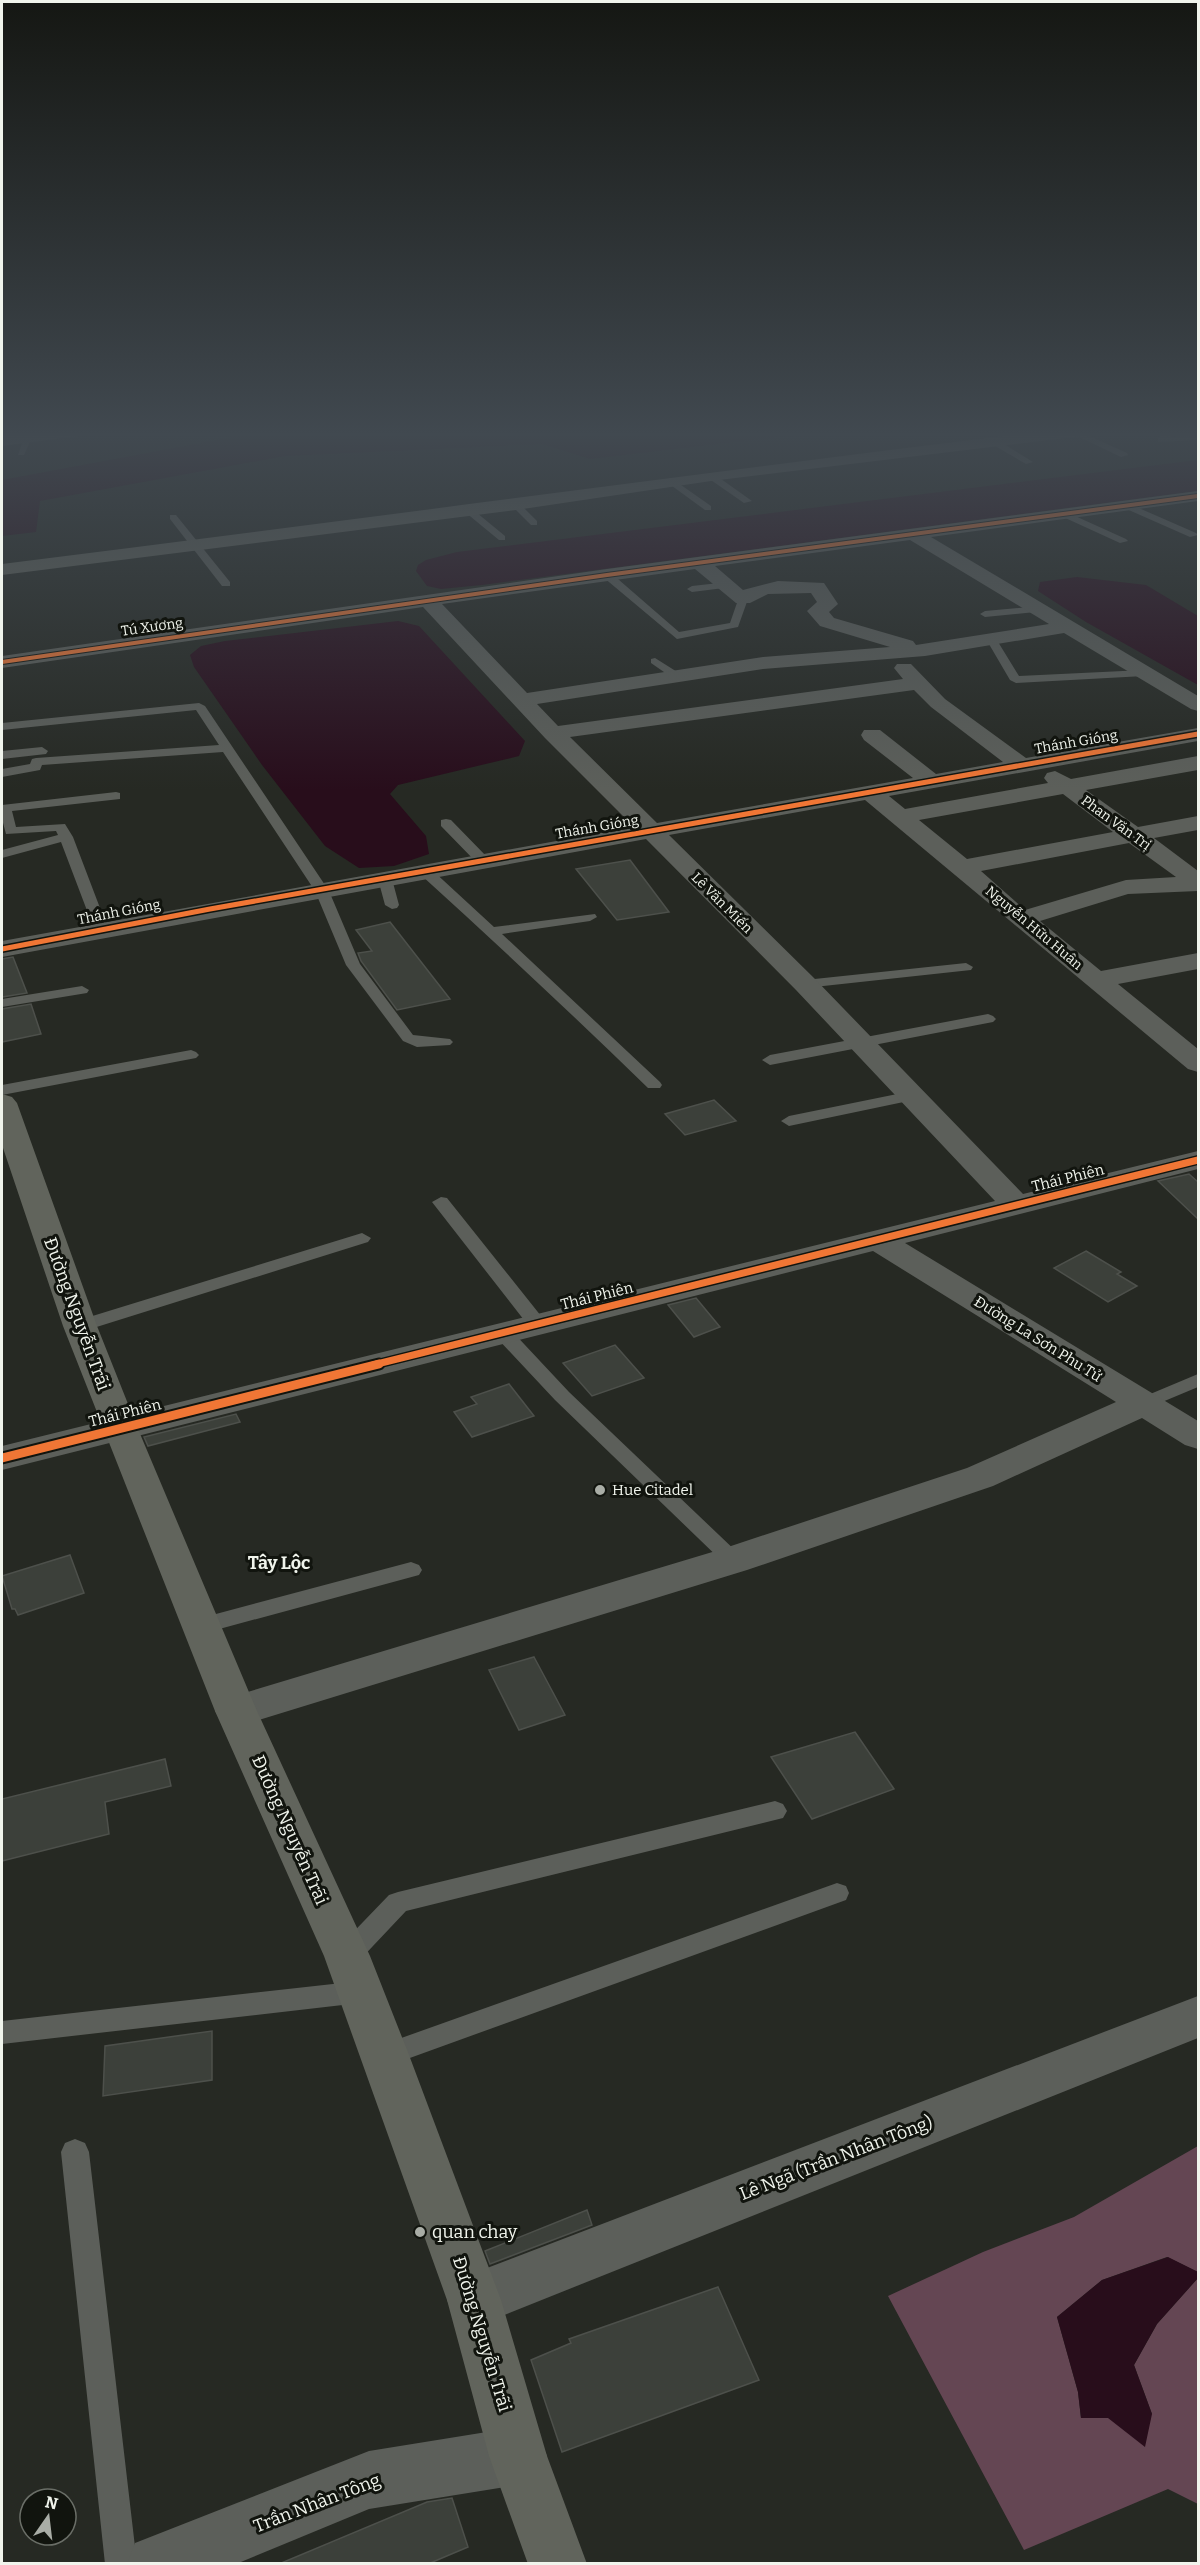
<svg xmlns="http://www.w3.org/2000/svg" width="1200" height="2565" viewBox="0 0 1200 2565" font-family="Bitter,serif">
<rect width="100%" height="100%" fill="#262923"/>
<path fill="#644653" d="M1198,2146V2272L1167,2257L1102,2280L1057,2317L1078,2392L1081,2418L1152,2414L1134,2365L1157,2324L1198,2278V2504L1168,2489L1024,2550L888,2296L983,2252L1074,2217Z"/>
<path fill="#280d1b" d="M304,431H828L590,459L542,444L285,456L40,501L36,532L2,536V480L249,434Z
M1198,460V491L1181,493L482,585L441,589L427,586L416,571L418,565L426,560L457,552Z
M1077,577L1146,585L1198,616V685L1086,622L1038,591L1040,582Z
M398,621L419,626L525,741L519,756L398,785L390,794L426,836L429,854L394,866L359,868L325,846L262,765L194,667L190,655L201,646L225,641Z
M1168,2257L1198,2272V2278L1157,2324L1134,2365L1152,2414L1145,2447L1108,2418H1081L1078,2392L1057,2317L1102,2280Z"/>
<path fill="#3c403a" stroke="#4d504b" stroke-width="1.5" d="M630,860L669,912L617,920L576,869Z
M390,922L450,999L397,1010L361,961L358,953L372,951L356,930Z
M13,957L27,993L2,997V959Z
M31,1004L41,1034L2,1042V1009Z
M714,1100L736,1121L685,1135L665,1114Z
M1189,1174L1198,1182V1219L1158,1181Z
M1086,1251L1121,1272L1117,1274L1137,1286L1108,1302L1054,1268Z
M696,1298L720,1327L694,1337L668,1305Z
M615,1345L644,1378L592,1396L563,1363Z
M509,1384L534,1416L472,1437L454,1412L477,1404L471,1397Z
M236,1414L240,1422L148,1446L144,1437Z
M70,1555L84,1593L18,1615L15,1609H12L2,1576Z
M534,1657L565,1715L519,1730L489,1670Z
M855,1732L894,1789L812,1819L771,1757Z
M165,1759L171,1786L105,1802L109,1834L2,1861V1799Z
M212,2031V2080L103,2096L105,2046Z
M587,2210L592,2225L490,2264L485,2251Z
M718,2287L759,2380L562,2452L531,2360L571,2343L569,2339Z
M452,2498L468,2547L428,2564H279L427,2502Z"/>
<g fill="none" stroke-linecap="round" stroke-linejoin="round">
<path fill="#5c5f5a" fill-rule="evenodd" d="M1078,431L1127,453L1128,455L1121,457L1069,432Z
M1166,431L1173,433L1170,437L1198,436V440L1158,442V438Z
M25,435L32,437L24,455H18Z
M990,439H996L1033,462L1026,464L990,443Z
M708,474H714L752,501L744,503L708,478Z
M671,478L711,506V510H705L668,483V479Z
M1125,502L1196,533L1198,535L1190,537L1122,507L1120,505Z
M513,503H519L537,521V525H531L513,507Z
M465,508H471L505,536V540H499L465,512Z
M1064,511L1126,539L1128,541L1120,543L1061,516L1059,514Z
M170,515H176L230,582V586H222L170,519Z
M603,573H611L679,632L730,623L739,597L748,599L738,627L677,639L603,577Z
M728,582L733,585L732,587L692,592L687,589L692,586Z
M1041,606L1045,607V611L985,617L980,614L985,611Z
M991,636L995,637L1019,676L1144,670L1150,673L1144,676L1016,683L1010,680L986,639Z
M655,658L682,675V679H674L651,663V659Z
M199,703L205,706L329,891L360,964L413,1035L450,1039L453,1042L450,1045L417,1047L403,1041L346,965L315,891L223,752L42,765L40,770L2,777V769L30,764L32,759L36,758L219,745L196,710L2,730V723Z
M42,747L48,751L46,754L2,759V751Z
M116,792L120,793V799L12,811L16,827L65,824L73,837L108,929L101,933L94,929L61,842L2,858V850L58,835L56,831L6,834L2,819V805Z
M446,819L451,820L488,858V864H478L441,826V820Z
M426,868L431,869L494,927L595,914L597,917L590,921L502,934L660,1082L662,1085L660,1088H648C573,1015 498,945 421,875L419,872Z
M385,875L392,879L399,905L397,908L392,909L385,905L378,879Z
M966,963L973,967L971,970L805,988L798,984L805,980Z
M82,986L89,990L87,993L2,1007V999Z
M988,1014L993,1016L996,1019L993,1022L770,1065L762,1060L770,1055Z
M191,1050L196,1052L199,1055L196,1058L2,1095V1085Z
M912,1091L918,1093L920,1096L918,1099L789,1126L781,1121L789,1116Z
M441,1197L447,1198L545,1321L547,1325L545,1329H531L432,1202Z
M362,1233L371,1238L368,1242L87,1330H73L71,1326L73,1322Z
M503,1327L510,1329L569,1392L740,1555L744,1560L740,1565L733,1567L726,1565L555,1400L496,1337L494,1333L496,1329Z
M1198,1374V1387L1143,1410L1136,1408L1133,1404L1136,1400Z
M411,1562L419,1565L422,1570L419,1575L201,1634L193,1632L190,1626L193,1620L201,1618Z
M775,1801L783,1804L787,1811L783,1818L406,1911L356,1964L347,1967L338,1964L334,1956L338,1948L389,1895L398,1892Z
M837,1883L846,1886L849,1893L846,1900L385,2067L376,2063L372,2055L376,2047Z
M360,1981L369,1984L373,1992L369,2000L360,2003L2,2044V2021Z
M75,2139L85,2143L89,2152L137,2564H105L61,2152L65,2143Z"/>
<path fill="#5c5f5a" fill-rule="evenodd" d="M1198,491V501L931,537L1198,696V711L1191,709L1064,633L925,656L763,669L537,704L558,726L903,679L894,668L897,664H911L945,699L1026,758L1198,728V741L889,796L905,809L1048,783L1044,778L1047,773L1055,771L1071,779L1198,756V770L1086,790L1138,827L1198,816V830L1154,838L1198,871V891L1128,894L1040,921L1101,971L1198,953V969L1118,984L1198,1049V1072L1188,1069L865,800L669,835L814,978L1023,1194L1198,1151V1169L905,1243L1198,1421V1449L1185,1445L1142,1418L993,1486L747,1570L236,1727L221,1722L215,1711L221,1700L719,1550L967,1468L1116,1402L873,1251L2,1470V1446L995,1201L796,990L646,839L2,957V941L634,827L545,738L423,607L2,668V656L607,569ZM910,540L1049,624L916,645L913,641L834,618L829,612L838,604L824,583L778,581L743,590L715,566ZM695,569L736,603H750L768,594L811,593L817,602L807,611L820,626L890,647L763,657L527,693L442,604ZM914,690L931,707L1003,762L936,774L880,730H864L861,735L864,740L913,778L657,823L570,737ZM1063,794L1113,832L967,859L919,820ZM1129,843L1176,877L1126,880L1025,910L981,871Z
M1198,1996V2038L474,2327L455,2319L447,2300L455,2281L474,2273Z
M518,2427L538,2436L547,2456L538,2476L518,2485L369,2509L236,2564H127L135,2543L369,2451Z"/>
<path fill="#61645c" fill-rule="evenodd" d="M44,431H87L79,436L2,446V436Z
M1044,431H1090L1082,436L711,481L516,510L2,575V564C350,521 696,473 1044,431Z
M2,1094L12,1097L17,1103L97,1326L138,1429L257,1711L370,1956L409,2055L501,2300L547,2456L587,2564H528L489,2456L447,2300L324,1956L215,1711L63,1326L2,1145Z"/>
<g stroke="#11140e" stroke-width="6">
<path id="cycleway-far3" d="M2,662L607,575L1198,496"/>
</g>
<g stroke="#11140e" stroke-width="8">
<path id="cycleway-far2" d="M2,949L210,909L1198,734"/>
</g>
<g stroke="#11140e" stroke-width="10">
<path id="cycleway-far1" d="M373,1365L1198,1160"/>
</g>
<g stroke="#11140e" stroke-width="13">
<path id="cycleway" d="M2,1458L379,1364"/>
</g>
<use href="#cycleway-far3" stroke="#f07635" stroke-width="4"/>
<use href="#cycleway-far2" stroke="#f07635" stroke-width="5"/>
<use href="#cycleway-far1" stroke="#f07635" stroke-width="7"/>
<use href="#cycleway" stroke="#f07635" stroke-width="9"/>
</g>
<linearGradient id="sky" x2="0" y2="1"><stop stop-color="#151713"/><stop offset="0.55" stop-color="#414950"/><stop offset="1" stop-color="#414950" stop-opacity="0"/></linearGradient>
<rect width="1200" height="790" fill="url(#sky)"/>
<g fill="#a9ada6" stroke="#11140e" stroke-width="2">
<circle cx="600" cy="1490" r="6"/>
<circle cx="420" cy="2232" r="6"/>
</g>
<g text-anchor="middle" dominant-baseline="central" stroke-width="6" stroke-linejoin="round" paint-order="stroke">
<g font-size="14" fill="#f0f4ec" stroke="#11140e">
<text transform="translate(152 627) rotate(-8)">Tú Xương</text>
<text transform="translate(1076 742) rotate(-10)">Thánh Gióng</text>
<text transform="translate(1116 823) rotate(36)">Phan Văn Trị</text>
<text transform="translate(597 827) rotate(-10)">Thánh Gióng</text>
<text transform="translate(722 903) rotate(45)">Lê Văn Miến</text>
<text transform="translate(119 912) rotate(-11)">Thánh Gióng</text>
<text transform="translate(1034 928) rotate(40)">Nguyễn Hữu Huân</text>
</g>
<g font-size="15" fill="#f0f4ec" stroke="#11140e">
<text transform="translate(1068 1178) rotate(-14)">Thái Phiên</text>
<text transform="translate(597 1296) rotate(-14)">Thái Phiên</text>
<text transform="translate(1038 1339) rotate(32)">Đường La Sơn Phu Tử</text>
<text transform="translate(125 1413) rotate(-14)">Thái Phiên</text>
</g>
<g font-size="15" fill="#f0f4ec" stroke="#11140e" text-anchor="start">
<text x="612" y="1490">Hue Citadel</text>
</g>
<g font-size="18" fill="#f0f4ec" stroke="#11140e">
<text transform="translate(77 1314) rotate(70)">Đường Nguyễn Trãi</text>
<text transform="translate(290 1830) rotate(66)">Đường Nguyễn Trãi</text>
<text transform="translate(836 2158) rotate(-21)">Lê Ngã (Trần Nhân Tông)</text>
<text transform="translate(482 2334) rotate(73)">Đường Nguyễn Trãi</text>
<text transform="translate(317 2503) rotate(-21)">Trần Nhân Tông</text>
</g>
<g font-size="18" font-weight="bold" fill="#f0f4ec" stroke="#11140e">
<text x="279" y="1563">Tây Lộc</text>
</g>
<g font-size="18" fill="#f0f4ec" stroke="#11140e" text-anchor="start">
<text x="432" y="2232">quan chay</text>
</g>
</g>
<rect width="1200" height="2565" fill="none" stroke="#f0f4ec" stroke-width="6"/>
<g transform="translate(48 2517) rotate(14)"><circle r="28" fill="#11140e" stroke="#6a6e67" stroke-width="1.5"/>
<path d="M0-4.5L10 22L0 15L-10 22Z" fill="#a9ada6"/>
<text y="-9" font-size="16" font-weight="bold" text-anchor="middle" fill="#f0f4ec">N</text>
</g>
</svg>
